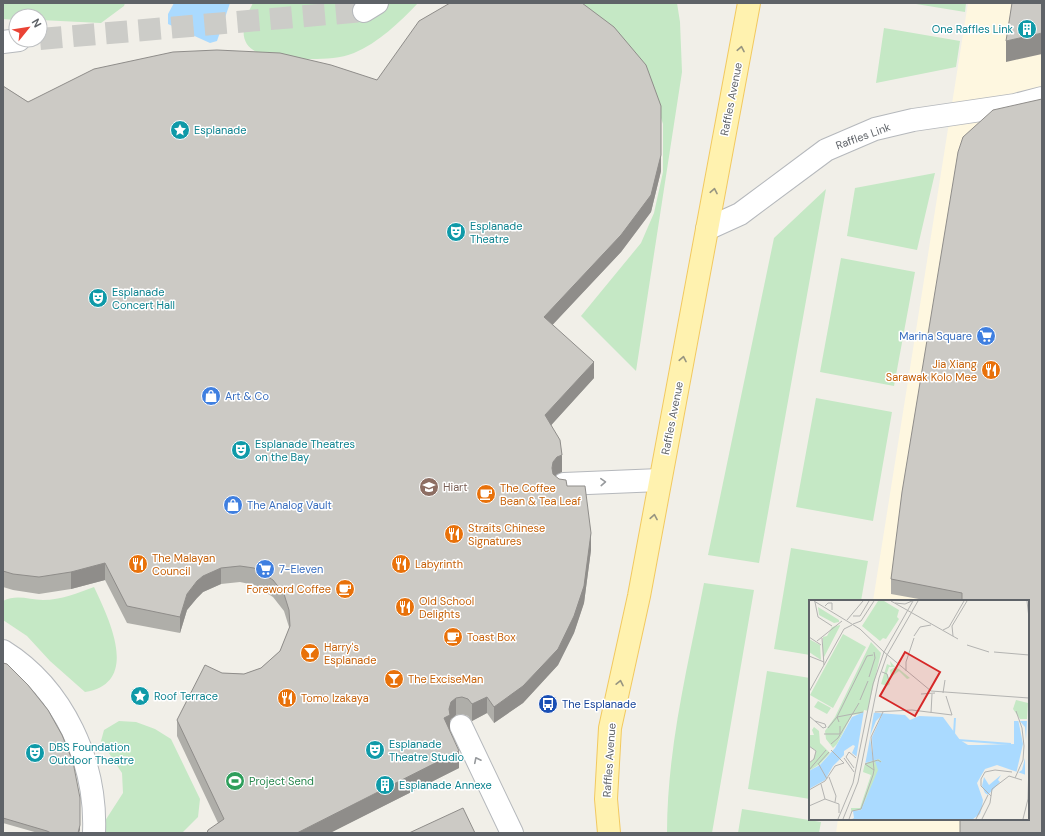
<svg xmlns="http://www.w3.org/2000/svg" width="1045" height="836" viewBox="0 0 1045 836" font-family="'DM Sans',sans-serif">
<rect width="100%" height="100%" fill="#f1efe8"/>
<path fill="#fef7e0" d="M968,3H1042V833H836L838,819H1028V601H873Z"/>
<path fill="#c5e8c5" d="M3,3H125L124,6L101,23L40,20V16H16V20L3,19Z
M253,3H418C400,22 378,43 354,53C337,60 317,59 299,59C259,58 227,51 253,3Z
M522,3H677L680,22L682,72L636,371L581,316L641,243L654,213L663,172V124L649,81Z
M910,3H966L965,12Z
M884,28L960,41L956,67L876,83Z
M935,173L917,250L847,236L855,188Z
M826,189L759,563L708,555L774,238Z
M841,258L915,272L894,386L820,372Z
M816,398L892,412L873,521L796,507Z
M791,548L868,561L861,601H810V655L774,649Z
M704,583L754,590L712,833H667C667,748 688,666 704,583Z
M94,587C109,619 141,683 85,692L50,661L27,636L3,620V601C17,594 29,600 43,600C61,600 78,593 94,587Z
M767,671L810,678V799L748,789Z
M119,721L136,722L155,729L171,739L200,799L198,817L182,833H103V824L123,793L122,773L101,741L104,730Z
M742,809L821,822L819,833H738Z"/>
<path fill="#aadaff" d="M174,3H230L217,41L210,43L168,24V14Z"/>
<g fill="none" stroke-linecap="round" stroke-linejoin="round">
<path stroke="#ccccc8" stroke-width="22" stroke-dasharray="22 11" stroke-linecap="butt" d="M40,39L364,11"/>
<g stroke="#b5b8bc" stroke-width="24">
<path id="minor" d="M364,11L377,3
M3,42L19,40
M707,229L740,214L826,150L875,129L913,120L1015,105L1042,98
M564,484L660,480
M3,651C64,689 97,763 94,833
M461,726L512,833"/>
</g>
<g stroke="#f2c960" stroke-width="24">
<path id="major" d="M609,833L606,799L610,728L639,596L749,3"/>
</g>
<use href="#minor" stroke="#fff" stroke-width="22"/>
<use href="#major" stroke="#fff2af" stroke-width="22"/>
</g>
<path fill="#afaea9" d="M3,86L28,102L661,171L651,212L621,252L552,325L594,378L551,425L562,472L557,474L555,476L567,486L591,550L584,603L574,633L558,665L523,703L494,723L487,713L472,721L468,716L462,714L456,715L451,719L450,721V731L459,768L330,833H207L218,823L177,736V720L222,673L244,674L261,668L280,651L289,629V627L284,611L273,597L254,585L240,582L221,584L203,592L197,598L187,610L180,633L127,623L105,580L71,589L39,594L13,590L3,587Z
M993,110L1028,601H930L891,594V579Z
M3,663L80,829L79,833H38L3,823Z"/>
<path fill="#8f8d8a" d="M1042,33V54L1006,62V41Z
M661,155V171L651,212L621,252L544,334V317Z
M594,362V378L545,432V415Z
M562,455V472L557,474L553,479L552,468L553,462L557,457Z
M591,533V550L584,603L574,633L558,665L523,703L494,723V707Z
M105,563V580L71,589V572Z
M221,568V584L203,592L197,598L187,610L180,633V617L187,594L197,581L203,576Z
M487,697V713L472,721V704Z
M456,698V715L451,719L450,721V732L444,718L451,702Z
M459,751V768L330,833H297Z
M80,825V829L79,833H78Z"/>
<path fill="#cccac5" stroke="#8f8d8a" d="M450,3H582L614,27L646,65L661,106V155L651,195L621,235L544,317L594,362L545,415L560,440L562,455L557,457L553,462L552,468L553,474L559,479L566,480L567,486H585L591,533L584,586L574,616L558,649L523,686L494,707L487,697L472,704L468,699L462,697L456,698L451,702L449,709L450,715L444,718L459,751L297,833H207L208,830L224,819L177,720L205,665L222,673L244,674L261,668L280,651L290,626L289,610L284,594L273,580L254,568L240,566L221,568L203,576L197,581L187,594L180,617L127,606L105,563L71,572L39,577L13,574L3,571V86L28,102L94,69L173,52L217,50L280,53L331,65L377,80L419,21Z
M1012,3H1042V33L1006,41Z
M1042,99V833H960V819H1028V601H962V593L891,579L902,492L958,152L963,137L993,110Z
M3,663L7,664L28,685L48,710L62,735L73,762L80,798V825L78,833H51L47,831L3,818Z
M463,808L475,833H409Z"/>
<defs><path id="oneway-chevron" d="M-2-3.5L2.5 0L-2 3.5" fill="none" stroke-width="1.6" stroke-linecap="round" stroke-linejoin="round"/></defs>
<g stroke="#979581">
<use href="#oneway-chevron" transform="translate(741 49) rotate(-79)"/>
<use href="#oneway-chevron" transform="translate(714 191) rotate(-79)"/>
<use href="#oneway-chevron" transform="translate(683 359) rotate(-79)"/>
<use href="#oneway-chevron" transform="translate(654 517) rotate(-80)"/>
<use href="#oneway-chevron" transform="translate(620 683) rotate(-78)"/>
</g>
<g stroke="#979a9d">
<use href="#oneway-chevron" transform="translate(603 482) rotate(-3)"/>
<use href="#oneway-chevron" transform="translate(477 760) rotate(-116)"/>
</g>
<defs>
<g id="building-disc" transform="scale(1)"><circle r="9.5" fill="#0f9aa8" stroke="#fff"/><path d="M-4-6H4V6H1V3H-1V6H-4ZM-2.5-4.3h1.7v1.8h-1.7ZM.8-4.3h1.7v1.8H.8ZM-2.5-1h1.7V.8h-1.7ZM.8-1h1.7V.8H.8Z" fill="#fff"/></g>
<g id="sight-disc" transform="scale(1)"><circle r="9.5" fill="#0f9aa8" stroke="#fff"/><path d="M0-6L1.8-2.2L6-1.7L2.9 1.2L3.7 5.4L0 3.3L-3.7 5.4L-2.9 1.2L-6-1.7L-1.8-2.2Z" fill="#fff"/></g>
<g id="theatre-disc" transform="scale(1)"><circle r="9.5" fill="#0f9aa8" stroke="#fff"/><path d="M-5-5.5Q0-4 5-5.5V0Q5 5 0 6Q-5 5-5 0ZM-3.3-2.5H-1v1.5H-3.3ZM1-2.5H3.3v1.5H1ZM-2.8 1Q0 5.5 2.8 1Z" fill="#fff"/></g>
<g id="supermarket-disc" transform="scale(1)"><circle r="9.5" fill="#3f7fe0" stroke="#fff"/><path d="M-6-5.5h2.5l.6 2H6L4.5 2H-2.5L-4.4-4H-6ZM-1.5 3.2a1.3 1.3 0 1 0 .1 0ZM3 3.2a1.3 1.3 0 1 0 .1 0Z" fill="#fff"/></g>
<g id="restaurant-disc" transform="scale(1)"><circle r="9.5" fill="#e8710a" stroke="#fff"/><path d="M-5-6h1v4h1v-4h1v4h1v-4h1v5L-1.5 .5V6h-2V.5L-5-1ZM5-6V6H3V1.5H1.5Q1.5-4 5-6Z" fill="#fff"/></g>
<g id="shop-disc" transform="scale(1)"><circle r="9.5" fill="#3f7fe0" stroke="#fff"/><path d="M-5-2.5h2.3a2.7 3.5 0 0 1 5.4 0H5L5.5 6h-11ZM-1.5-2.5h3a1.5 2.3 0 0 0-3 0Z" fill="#fff"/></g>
<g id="school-disc" transform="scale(1)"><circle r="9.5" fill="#8d6e63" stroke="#fff"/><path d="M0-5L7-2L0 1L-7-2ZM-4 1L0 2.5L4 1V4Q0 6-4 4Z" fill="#fff"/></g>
<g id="cafe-disc" transform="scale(1)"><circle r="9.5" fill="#e8710a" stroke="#fff"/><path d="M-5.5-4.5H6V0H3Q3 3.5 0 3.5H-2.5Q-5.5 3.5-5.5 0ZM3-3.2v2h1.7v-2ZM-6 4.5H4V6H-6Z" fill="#fff"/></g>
<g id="bar-disc" transform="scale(1)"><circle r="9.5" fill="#e8710a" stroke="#fff"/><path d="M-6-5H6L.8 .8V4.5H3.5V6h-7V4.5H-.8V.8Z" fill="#fff"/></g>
<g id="bus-disc" transform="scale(1)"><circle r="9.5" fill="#1a4fb4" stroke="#fff"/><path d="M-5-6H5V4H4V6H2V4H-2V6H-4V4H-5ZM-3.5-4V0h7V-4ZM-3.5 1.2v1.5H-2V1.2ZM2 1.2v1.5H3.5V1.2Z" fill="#fff"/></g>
<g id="stadium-disc" transform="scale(1)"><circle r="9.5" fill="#2e9e5b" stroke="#fff"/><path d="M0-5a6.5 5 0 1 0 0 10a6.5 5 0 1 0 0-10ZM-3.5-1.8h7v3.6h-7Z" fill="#fff"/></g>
</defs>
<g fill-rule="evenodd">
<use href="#building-disc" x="1027" y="29"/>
<use href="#sight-disc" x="180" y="130"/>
<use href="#theatre-disc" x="456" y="232"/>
<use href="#theatre-disc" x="98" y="298"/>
<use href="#supermarket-disc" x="986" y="336"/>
<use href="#restaurant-disc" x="991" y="370"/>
<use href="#shop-disc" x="211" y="396"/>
<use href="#theatre-disc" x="241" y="450"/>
<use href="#school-disc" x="429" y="487"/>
<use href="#cafe-disc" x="486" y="494"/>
<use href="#shop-disc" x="233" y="505"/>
<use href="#restaurant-disc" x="454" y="534"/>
<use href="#restaurant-disc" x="138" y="564"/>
<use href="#restaurant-disc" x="401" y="564"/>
<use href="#supermarket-disc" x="265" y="569"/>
<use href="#cafe-disc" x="345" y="589"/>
<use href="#restaurant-disc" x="405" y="607"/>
<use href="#cafe-disc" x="453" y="637"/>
<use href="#bar-disc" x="310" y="653"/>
<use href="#bar-disc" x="394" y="679"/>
<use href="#sight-disc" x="140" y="696"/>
<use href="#restaurant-disc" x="287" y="698"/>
<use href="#bus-disc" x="548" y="704"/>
<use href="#theatre-disc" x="375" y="750"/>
<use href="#theatre-disc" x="35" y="753"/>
<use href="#stadium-disc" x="235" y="781"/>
<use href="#building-disc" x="385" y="785"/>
</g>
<g text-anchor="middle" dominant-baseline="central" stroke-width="3" stroke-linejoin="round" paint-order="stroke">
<g font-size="11" fill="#0d838f" stroke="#fff" text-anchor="start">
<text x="1013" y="29" text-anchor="end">One Raffles Link</text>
<text x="194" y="130">Esplanade</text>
<text x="470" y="226">Esplanade<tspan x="470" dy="13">Theatre</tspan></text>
<text x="112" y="292">Esplanade<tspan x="112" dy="13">Concert Hall</tspan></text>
<text x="255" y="444">Esplanade Theatres<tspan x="255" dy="13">on the Bay</tspan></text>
<text x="154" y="696">Roof Terrace</text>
<text x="389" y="744">Esplanade<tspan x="389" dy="13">Theatre Studio</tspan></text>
<text x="49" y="747">DBS Foundation<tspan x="49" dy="13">Outdoor Theatre</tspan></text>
<text x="399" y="785">Esplanade Annexe</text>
</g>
<g font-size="11" fill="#5f6368" stroke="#fff">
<text transform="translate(731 99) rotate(-79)">Raffles Avenue</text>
<text transform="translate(863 136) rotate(-20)">Raffles Link</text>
<text transform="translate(672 418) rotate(-79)">Raffles Avenue</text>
<text transform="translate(609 760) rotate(-86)">Raffles Avenue</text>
</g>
<g font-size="11" fill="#366cbe" stroke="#fff" text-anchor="start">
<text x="972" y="336" text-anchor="end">Marina Square</text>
<text x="225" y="396">Art &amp; Co</text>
<text x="247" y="505">The Analog Vault</text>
<text x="279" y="569">7-Eleven</text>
</g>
<g font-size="11" fill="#c56008" stroke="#fff" text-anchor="start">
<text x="977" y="364" text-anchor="end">Jia Xiang<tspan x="977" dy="13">Sarawak Kolo Mee</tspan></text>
<text x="500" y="488">The Coffee<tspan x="500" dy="13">Bean &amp; Tea Leaf</tspan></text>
<text x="468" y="528">Straits Chinese<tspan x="468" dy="13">Signatures</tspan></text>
<text x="152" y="558">The Malayan<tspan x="152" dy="13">Council</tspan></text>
<text x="415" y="564">Labyrinth</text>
<text x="331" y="589" text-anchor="end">Foreword Coffee</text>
<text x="419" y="601">Old School<tspan x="419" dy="13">Delights</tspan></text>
<text x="467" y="637">Toast Box</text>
<text x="324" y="647">Harry's<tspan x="324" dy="13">Esplanade</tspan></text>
<text x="408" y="679">The ExciseMan</text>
<text x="301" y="698">Tomo Izakaya</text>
</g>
<g font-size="11" fill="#785e54" stroke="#fff" text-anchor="start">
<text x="443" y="487">Hiart</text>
</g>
<g font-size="11" fill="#164399" stroke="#fff" text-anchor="start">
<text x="562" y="704">The Esplanade</text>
</g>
<g font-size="11" fill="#27864d" stroke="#fff" text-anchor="start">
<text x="249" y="781">Project Send</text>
</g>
</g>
<g transform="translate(809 600)">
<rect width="220" height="220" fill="#f1efe8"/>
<path d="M69,1H75L90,10L88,17L90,19L77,39L74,38L71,41L53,26ZM9,7L30,20V22L25,23L10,15ZM31,25V26L14,59V37L18,36L23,27ZM34,34L57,47L24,108L1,95ZM0,39L11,45L12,60L0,52ZM62,42L72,53L58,113L43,115L28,144L24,148L17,139L16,131L26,117ZM81,61L87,68L90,69L101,78L98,79L90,71L82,77L81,70L86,67H80L78,73L81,84L78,86L72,84L78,64L82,66ZM207,100L219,103L218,119H211L204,109ZM9,101L22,108L18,114L5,107ZM5,127L10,131L11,143L21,153L11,164L0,171V163L4,160L7,151L0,146V135H5L3,130ZM70,159L74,162L52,210L42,211V208H51L62,175L54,172L56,163Z" fill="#c5e8c5"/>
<path d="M55,112L96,115L101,120L110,116L134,117L151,140L159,145H170L205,144V121H220V176L188,165L176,169L168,183L174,200L173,207L171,214L164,219H43L45,218L44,211L52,210L69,170L66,161L73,162L70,159L56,163L43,153L46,146L44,145L35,151V155L24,166L16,180L0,189V171L11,165L26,148L43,117ZM192,175L189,180L191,182L179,195L176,193L173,186L175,177L180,185Z" fill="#aadaff"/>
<path d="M55,110L65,112L61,136L67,121L73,115L63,137L64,160L61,138L56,165L47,159ZM209,119L216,127L217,140L218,119H220V178L216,177V158L213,170L207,174L214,144Z" fill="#f1efe8"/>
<path fill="none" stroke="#aadaff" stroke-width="2" d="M145,134L146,118M149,140L202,144"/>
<path fill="none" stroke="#b3b3b1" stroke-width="1" d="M5,1L51,29L75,52L122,91L220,98M82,1L149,39M218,1L220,18M6,2L9,17L23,26M86,3L96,4L103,1M16,6L19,3H23V10M44,16H51L60,1M38,20L54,1M44,24L52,21L65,1M134,30L140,27L155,1M105,36L111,27L122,25M144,36L143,26L158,1M0,37L12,45M13,38L15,65M8,41L33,21M158,45L180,52M185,52L220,55M0,56L15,62M97,71V62L105,38M73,72L78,74L80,81M60,77L66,58L65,52M0,92L35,29L43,25M134,93L136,80M112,94L126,93M51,100L59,81M66,112L103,110L143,115L137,96M122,113L123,94M0,116L14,128L17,127L16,124L6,121M30,122L28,117L54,112M19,128L28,117L58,56L64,55M15,134H31V126M22,144L29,138L50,103M0,146L7,151L5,159L0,163M35,158L45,172M9,163L18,179M10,163L20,152M56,164L69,160L72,162M45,168L37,157L40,152L47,158M0,170L17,150M65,170L62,137L74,112M20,177L27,196L26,202M206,178L214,160L215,146L213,128L207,111M12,184L16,199M0,190L16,181L26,166L35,163L22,150M182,196L172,186V179L176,172L186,170L203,172M16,199L30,204V213M0,206L16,199M29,219L44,183L64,84L75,52L104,1M34,219L49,182L70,78L78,55L109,1M40,219L43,211L52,209L64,175L65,170L56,164M167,219L179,195M173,219L181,203L183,189L200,176L213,180M214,219L219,199L220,161"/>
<path fill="#d62828" fill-opacity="0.15" stroke="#d62828" stroke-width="2" d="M96,52L131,72L106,116L71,96Z"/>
<rect width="220" height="220" fill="none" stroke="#5f6368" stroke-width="2"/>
</g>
<rect width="1045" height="836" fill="none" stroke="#5f6368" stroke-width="8"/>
<g transform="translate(28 28) rotate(60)"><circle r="19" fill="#ffffff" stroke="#bfc1c3"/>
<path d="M0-3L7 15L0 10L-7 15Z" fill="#ea4335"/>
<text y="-6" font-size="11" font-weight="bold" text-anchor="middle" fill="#5f6368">N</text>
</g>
</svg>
